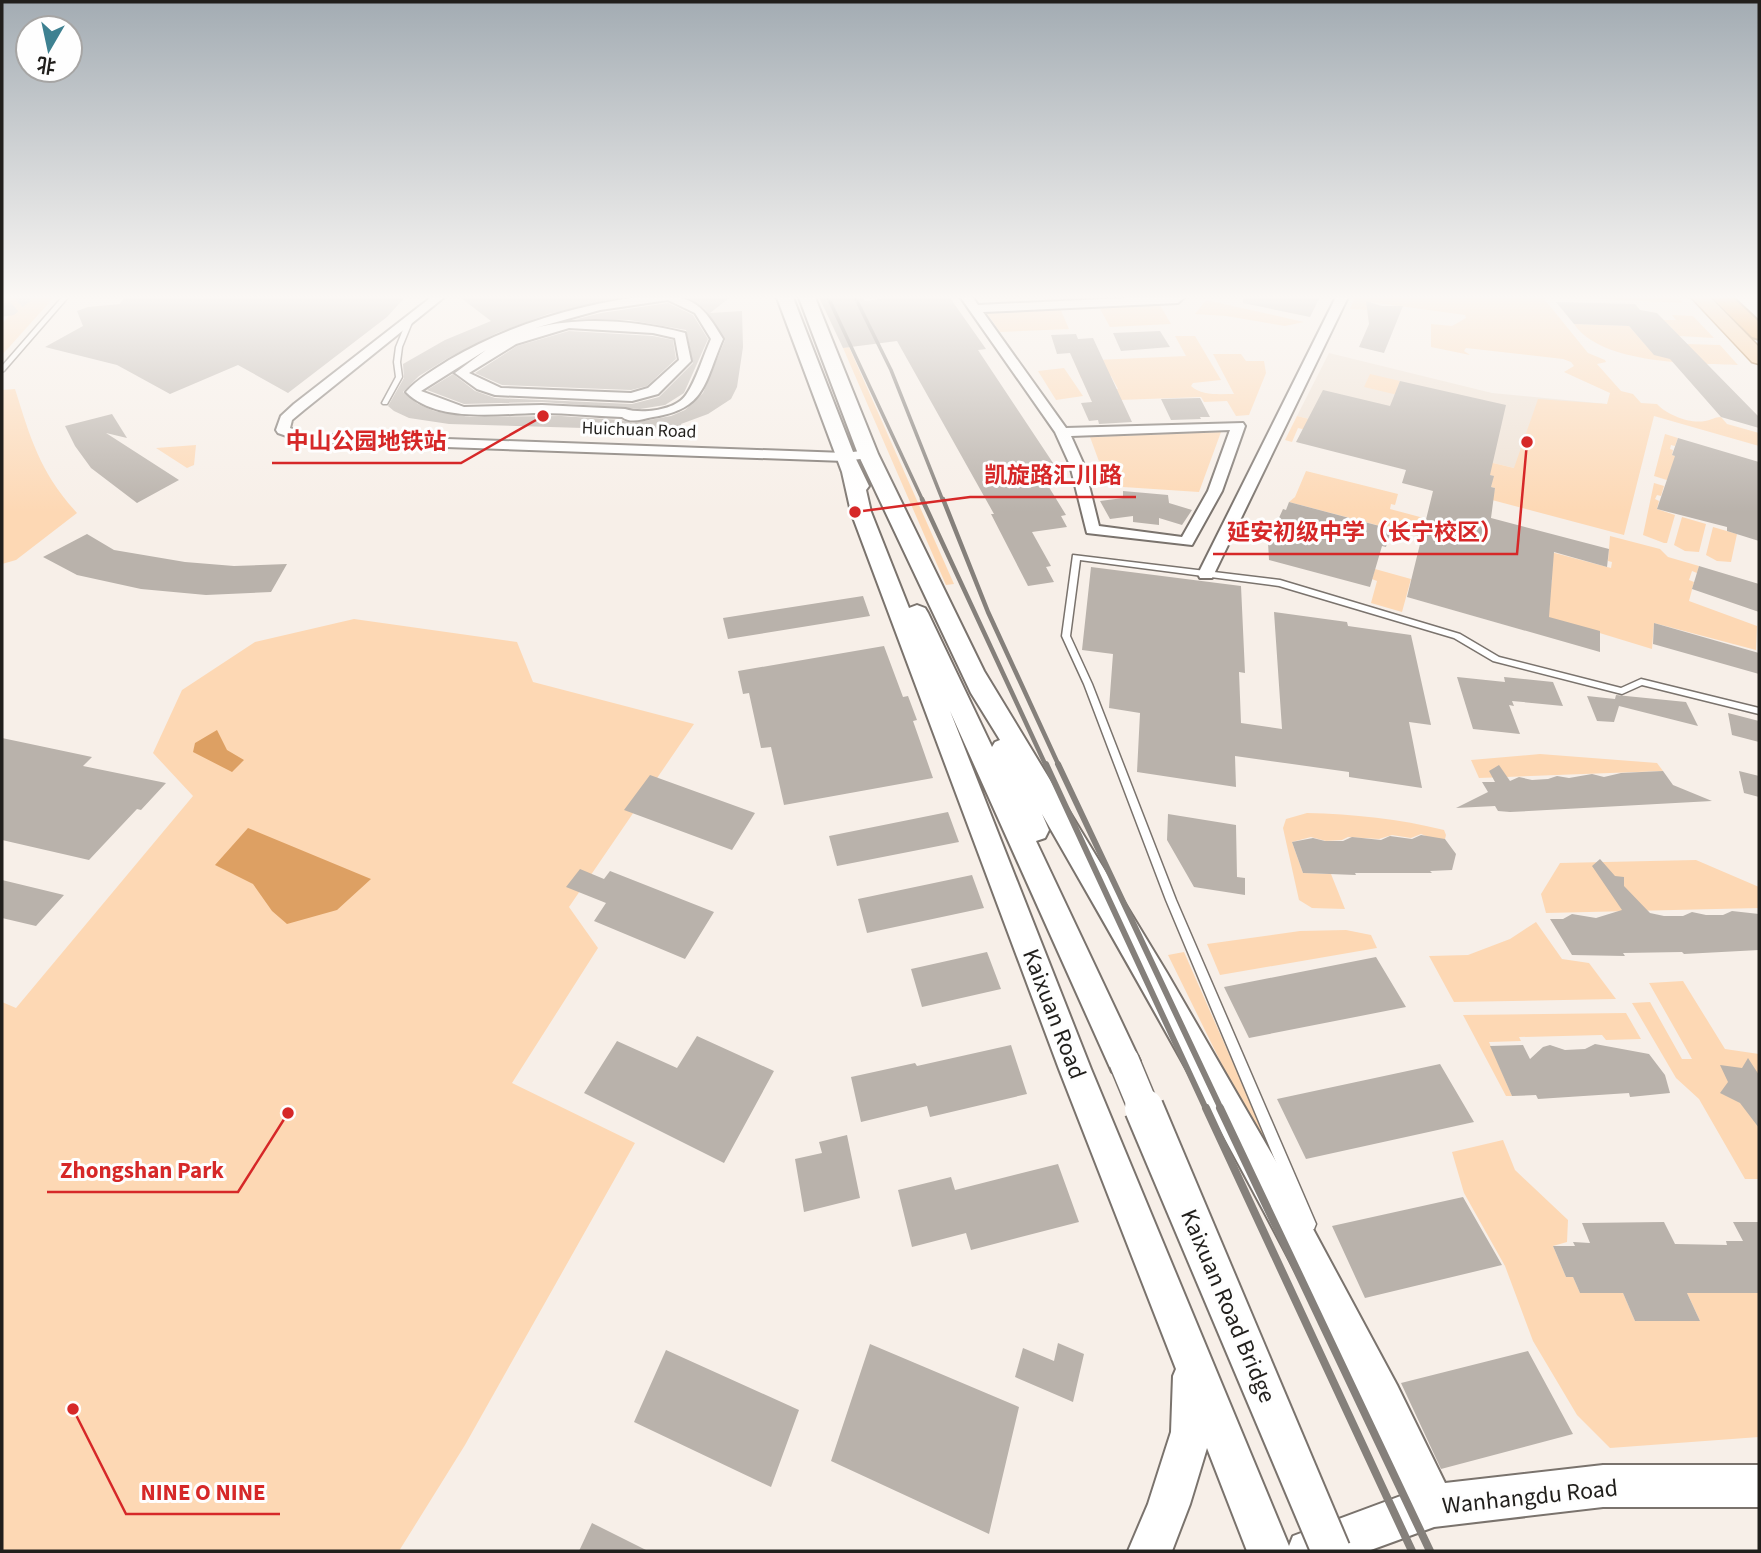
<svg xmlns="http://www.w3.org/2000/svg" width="1761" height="1553" viewBox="0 0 1761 1553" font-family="'Source Sans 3','Noto Sans SC',sans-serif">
<rect width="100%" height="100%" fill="#f7efe8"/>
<path fill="#eee1d4" d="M1329,353L1492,393L1607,404L1624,535L1514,468L1297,416Z"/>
<path fill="#fdd8b4" d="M56,295L2,355V324L13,311H2V296Z
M1356,295H1541L1588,353L1605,360L1606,362L1597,364L1621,391L1633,394L1641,403L1657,404C1667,415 1690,424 1705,421C1712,420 1714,417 1721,417L1727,424L1759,433V446L1654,416L1624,535L1492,500L1495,488L1491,487L1493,476L1298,428L1292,442L1285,440L1297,416L1514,468L1538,399L1607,404L1610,393L1564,372L1574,366L1571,362L1563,359L1466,348L1464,351L1470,355L1431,347V324L1452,326L1466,318L1465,315L1370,302V310L1350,309Z
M1554,295H1675L1683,303L1560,297Z
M1206,300L1304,322L1285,326L1226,316L1195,314Z
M1160,305L1171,324L1110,327L1099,307Z
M1060,308L1069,329L1000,332L986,312Z
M1672,315L1693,316L1714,338L1679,336L1668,324L1660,323L1657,320H1676Z
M1574,324L1629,326C1654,355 1654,358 1693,359L1687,344L1720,345L1738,365C1694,363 1602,365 1574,324Z
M1175,336H1195L1221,380L1193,383L1191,386C1202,396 1219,394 1234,394L1213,354H1241L1246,361H1264L1266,373L1249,415L1236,416L1227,401L1204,402L1201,397L1092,401L1087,391L1118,389L1111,376L1081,378L1074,361L1186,356Z
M849,347L954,584L946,585L843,348Z
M1064,368L1083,396L1056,400L1038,371Z
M1370,374L1400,381L1397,389L1404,390L1402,396L1364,387Z
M15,389C31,440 40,472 77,513L16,560L2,564V390Z
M1221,432L1199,492L1108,486L1090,437Z
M1665,434L1678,438L1675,446L1671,445L1670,449L1673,450L1672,455L1683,458L1724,498L1654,476Z
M196,445L194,465L187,468L156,448Z
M1306,471L1398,494L1395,505L1391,504L1390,509L1611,568L1612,562L1608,561L1610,536L1660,549L1668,557L1699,566L1697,573L1692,571L1689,580L1694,582L1689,601L1757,626L1756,650L1654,623L1652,649L1544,616L1552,580L1548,579V570L1289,502L1295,497Z
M1654,483L1664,486L1661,496L1657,495L1655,499L1659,501L1657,509L1675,515L1667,543H1664L1643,535Z
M1682,517L1706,524L1699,552L1685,551L1674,545Z
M1713,527L1737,534L1731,562L1717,561L1706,555Z
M1375,569L1411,579L1402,612L1371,603L1377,581L1372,579Z
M354,619L517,642L533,682L694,724L569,907L598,948L512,1083L635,1143L465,1445L399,1551H2V1002L16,1008L193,796L153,753L182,690L255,642Z
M1540,754L1657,763L1663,771L1479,778L1471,760Z
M1307,813C1353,814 1400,819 1444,830L1446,835L1445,839H1434L1421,834L1411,838L1392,835L1379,839L1348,837L1342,840L1326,841L1311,837L1292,842L1303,873L1331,874L1345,909L1312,908L1299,900L1283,828L1286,819Z
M1696,860L1759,887V908L1546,913L1541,894L1560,863Z
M1536,922L1562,959L1589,963L1616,999L1454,1002L1429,956L1468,955L1510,939Z
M1346,930L1371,935L1377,948L1220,975L1207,944L1300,931Z
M1184,952L1295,1204L1291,1205L1168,955Z
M1683,981L1725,1049L1759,1054V1179H1745L1699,1099L1676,1078L1632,1003L1650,1002L1682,1059H1692L1649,983Z
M1626,1013L1641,1039L1606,1040L1602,1035L1519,1037L1521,1041L1489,1042L1512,1096H1506L1463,1015Z
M1503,1140L1515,1170L1568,1220L1567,1242L1553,1246L1566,1277H1573L1580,1293H1623L1635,1321H1700L1687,1293H1759V1437L1610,1448L1577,1415L1533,1341L1505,1266L1464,1193L1452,1152Z"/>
<path fill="#dda063" d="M217,730L227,750L244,760L232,772L193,752L195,743Z
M248,828L371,879L337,910L287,924L272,911L253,884L215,865Z"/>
<path fill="#b9b2ab" d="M202,295L200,299L248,295H407L387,317L288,393L238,365L170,394L117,365L45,347L83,326L77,311L88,307L120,304L124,297Z
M457,295H552L556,297L565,295H634L548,314L497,333L448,358L419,376L403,392L418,404L434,411L470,417L561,416L621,420L633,423L671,416L685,410L703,393L725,340L705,309L681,295H733L710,313L742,311L743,347L737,387L731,399L708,414L681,424L682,427L651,430L449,424L409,418L394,411L388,406L404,378L403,364L445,340L491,321Z
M818,295H862L865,301L909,295H948L986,349L978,350L1065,481L1047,484L1066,515L1061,516L1067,527L1032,532L1051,566L1046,567L1054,582L1028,586L991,514H994L897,341L843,348Z
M1243,295H1321L1310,317L1243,303Z
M1366,301L1382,306H1403L1384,353L1359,347L1369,324Z
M1556,302L1635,304L1640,310L1657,313L1759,417V428L1721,417L1670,359L1654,355L1629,326L1574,324Z
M668,303L693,315L708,339L684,393L665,405L640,409L542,402L464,404L427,390L453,374L475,391L495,398L632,404L659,397L693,363L686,330L629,320L577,319L601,313Z
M569,331L653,336L673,340L676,359L647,386L631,390L502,385L475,373L517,346Z
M1160,331L1170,347L1121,351L1113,333Z
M1076,334L1078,339L1093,338L1132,422L1099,424L1098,420L1089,421L1081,403L1092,402L1070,353L1057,354L1051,335Z
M1400,381L1506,405L1490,475L1494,476L1491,487L1495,488L1491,518L1609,549L1607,567L1554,552L1549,617L1600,631V652L1407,597L1433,491L1402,483L1406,470L1296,442L1323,390L1390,406Z
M1200,398L1210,417H1200L1201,419L1171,420L1161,399Z
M112,414L127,438L106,433L179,480L137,503L91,468L75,446L65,426Z
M1678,438L1759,462V541L1727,531V527L1657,509L1675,456L1672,455Z
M1123,491L1168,495L1169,503L1192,510L1182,525L1159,518V525L1133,522V516L1110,519L1100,501L1123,498Z
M1289,502L1391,529L1386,547L1382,546L1370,587L1269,560L1268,542L1283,509L1286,510Z
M87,534L114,550L185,562L234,566L287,564L271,592L206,595L141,589L77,575L43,557Z
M1699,566L1759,584V612L1692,589Z
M1091,567L1241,586L1245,673L1239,672L1241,723L1282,729L1274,612L1347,622L1348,626L1411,635L1431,725L1409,722L1422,788L1349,777V772L1235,756L1236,787L1137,772L1140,713L1109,708L1113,654L1082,650Z
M863,596L870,616L728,639L723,618Z
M1654,623L1759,653V674L1653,644Z
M884,646L903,697L908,696L917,720L913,721L933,778L784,805L771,747L761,748L749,693L743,694L738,671Z
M1457,677L1505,682L1504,677L1553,682L1563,706L1512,701L1514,706L1509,705L1520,734L1473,729Z
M1616,695L1686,702L1698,726L1619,706L1614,722L1597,721L1587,696L1615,699Z
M1728,713L1759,721V742L1732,735Z
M2,738L92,757L83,766L166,783L141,810L137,809L89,860L2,840Z
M1499,765L1510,781L1519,777L1532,780L1548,779L1557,776L1569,778L1592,774L1604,777L1621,773L1663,771L1673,785L1712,801L1510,812L1498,811L1495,806L1456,808L1488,792L1482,782H1495L1489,771Z
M1739,771L1759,776V797L1744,793Z
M650,775L755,813L732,850L624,810Z
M948,812L959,842L837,866L829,836Z
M1168,814L1236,825L1237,877L1245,878V895L1194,887L1167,840Z
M1421,835L1445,839L1456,854L1452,870L1430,871L1432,873H1355L1356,875L1303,873L1292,842L1313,838L1325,841H1343L1352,837L1381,840L1390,836L1412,839Z
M1600,859L1615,876L1624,877V886L1650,913L1664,916H1683L1692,912L1706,915H1723L1732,911L1759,914V950L1684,954L1682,952L1623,953L1625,956L1572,955L1550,919H1563L1572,914L1596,918L1622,910L1592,866Z
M580,869L604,879L610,871L714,912L685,959L594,921L606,903L566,887Z
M972,875L984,908L867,933L858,899Z
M2,880L64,895L36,926L2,918Z
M987,952L1001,989L922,1007L911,969Z
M1376,957L1406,1007L1249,1038L1224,987Z
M697,1036L774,1071L724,1163L584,1093L617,1041L677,1068Z
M1595,1044L1649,1054L1665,1075L1670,1093L1630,1097L1629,1093L1538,1099L1536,1095L1512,1096L1490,1046L1523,1045L1530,1059L1543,1047L1550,1045L1565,1050L1585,1049Z
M1011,1045L1027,1094L930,1117L927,1106L861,1122L851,1077L915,1063L917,1066Z
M1748,1058L1759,1075V1128L1740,1103L1720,1093L1728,1082L1720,1065L1742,1068Z
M1440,1064L1474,1122L1306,1159L1277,1099Z
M847,1135L860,1198L804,1212L795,1159L822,1153L819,1142Z
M1058,1164L1079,1222L971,1250L966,1233L912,1247L898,1190L951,1177L955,1190Z
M1463,1197L1502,1265L1365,1298L1332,1226Z
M1664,1222L1675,1244L1727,1245L1726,1241H1743L1733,1222H1759V1293H1687L1700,1321H1635L1623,1293H1580L1573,1277H1566L1553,1246H1575L1573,1242L1590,1243L1582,1223Z
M1058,1343L1084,1354L1073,1402L1015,1377L1023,1348L1054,1361Z
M870,1344L1019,1407L989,1534L831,1461Z
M666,1350L799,1410L771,1487L634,1422Z
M1528,1351L1573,1434L1441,1469L1401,1383Z
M592,1523L648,1551H579Z"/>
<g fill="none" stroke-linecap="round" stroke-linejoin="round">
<path stroke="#ccc5bf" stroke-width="13" stroke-dasharray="13 6" stroke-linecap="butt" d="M2,310L11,309L27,295"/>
<g stroke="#7a736d" stroke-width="3">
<path id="lane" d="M64,295H70L4,371L2,372V366Z
M410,318L413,320L402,347L400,362L402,377L387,404H383L382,403L396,377L394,362L396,347L407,320Z
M1073,555L1280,580L1460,634L1499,657L1621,688L1641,679L1759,708V714L1642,685L1622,694L1493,661L1454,638L1279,586L1080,560L1070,636L1092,684L1176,900L1316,1224L1314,1229L1309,1231L1304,1229L1166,900L1084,684L1062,636Z"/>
</g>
<g stroke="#7a736d" stroke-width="4">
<path id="street" d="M434,295H447L304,410L292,420L290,428L306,434L845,453L868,450L875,454L868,458L845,461L304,442L278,433L276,430L281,416L294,404Z
M655,295C694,295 704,307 723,339C704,383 706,409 653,417C642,419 631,424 622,417C595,416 568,413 541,413C500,413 438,424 406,392C417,379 435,369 449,360C512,323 583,303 655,295ZM668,300L695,313L711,339C703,356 697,379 686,395C675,411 641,414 625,409L542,405L464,407L421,391L486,350L455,373L477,389L495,395L632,401L658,394L691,361L685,333C637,321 583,316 535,328L600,310ZM569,328L653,333L675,338L679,360L648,388L631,393L501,388L469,373L516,344Z
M959,295H971L978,305L1187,295L1178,303L983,312L1066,428L1243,423L1245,426L1222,491L1192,545L1087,533L1070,465L1055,432ZM1230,430L1208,491L1182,537L1099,526L1084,465L1071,436Z
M1337,295H1349L1214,574L1212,578H1200L1198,574Z"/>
</g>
<g stroke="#7a736d" stroke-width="4">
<path id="secondary" d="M776,295H792L855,457L869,486L866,490L871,512L909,608L917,605L925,608L928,613L992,747L995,742L1000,740L971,693L858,454L798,295H814L878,454L984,671L1167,973L1285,1177L1397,1385L1445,1483L1603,1465H1759V1507H1603L1434,1527L1368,1551H1247L1207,1448L1190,1504L1172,1551H1128L1148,1504L1171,1432L1173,1376L1176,1369L1059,1069L851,512L842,472ZM950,711L1112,1072L1124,1077L1136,1072L1140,1061L1036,841L1045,838L1049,830L1042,814C1170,1037 1297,1261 1406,1494L1293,1536L1289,1546L1091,1069Z"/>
</g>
<g stroke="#ac7940" stroke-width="3">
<path id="primary" d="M1689,295H1708L1759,347V364L1752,362Z"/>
</g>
<g stroke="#ac7940" stroke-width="4">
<path id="highway" d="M1709,295H1730L1759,322V339L1752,337Z"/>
</g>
<use href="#lane" fill="#fff" fill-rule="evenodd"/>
<use href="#street" fill="#fff" fill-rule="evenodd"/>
<use href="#secondary" fill="#fff" fill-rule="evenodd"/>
<use href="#primary" fill="#facb98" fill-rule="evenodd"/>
<use href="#highway" fill="#f7a954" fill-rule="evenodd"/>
<path stroke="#85807b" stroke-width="3.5" d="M827,295L923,501
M854,295L891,370L943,501"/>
<path stroke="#85807b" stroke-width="4.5" d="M922,499L1046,766
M943,499L988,612L1059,766"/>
<path stroke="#85807b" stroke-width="6" d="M1046,764L1206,1109
M1058,764L1221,1109"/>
<path stroke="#85807b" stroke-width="8" d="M1206,1108L1412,1551
M1220,1108L1430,1551"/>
<g stroke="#7a736d" stroke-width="33" stroke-linecap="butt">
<path id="secondary-bridge-far1" d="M1124,1061L1144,1109"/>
</g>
<g stroke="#7a736d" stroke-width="42" stroke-linecap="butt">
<path id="secondary-bridge" d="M1144,1108L1331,1551"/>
</g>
<use href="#secondary-bridge-far1" stroke="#fff" stroke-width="30"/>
<use href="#secondary-bridge" stroke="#fff" stroke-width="38"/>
</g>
<linearGradient id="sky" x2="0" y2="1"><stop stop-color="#a3acb3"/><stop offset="0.58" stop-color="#fbf8f5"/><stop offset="1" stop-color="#fbf8f5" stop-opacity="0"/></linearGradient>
<rect width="1761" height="512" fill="url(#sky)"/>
<g text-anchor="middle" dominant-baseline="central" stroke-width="6" stroke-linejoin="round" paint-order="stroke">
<g font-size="18" fill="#211f1c" stroke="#fefefe">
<text transform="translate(639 430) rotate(2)">Huichuan Road</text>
</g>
<g font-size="24" fill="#211f1c" stroke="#fefefe">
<text transform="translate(1054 1014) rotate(69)">Kaixuan Road</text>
<text transform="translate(1228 1306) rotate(67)">Kaixuan Road Bridge</text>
<text transform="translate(1530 1497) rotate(-6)">Wanhangdu Road</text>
</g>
</g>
<path fill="none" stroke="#d62828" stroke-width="2.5" d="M543 416L461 463H272M855 512L970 497H1136M1527 442L1517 554H1213M288 1113L238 1192H47M73 1409L126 1514H280"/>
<g fill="#d62828" stroke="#fefefe" stroke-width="2.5">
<circle cx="543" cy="416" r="7"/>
<circle cx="855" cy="512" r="7"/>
<circle cx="1527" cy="442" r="7"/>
<circle cx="288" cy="1113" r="7"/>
<circle cx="73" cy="1409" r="7"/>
</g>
<g font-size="23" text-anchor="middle" font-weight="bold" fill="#d62828" stroke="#fefefe" stroke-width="6" stroke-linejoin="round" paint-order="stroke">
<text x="366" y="449">中山公园地铁站</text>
<text x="1053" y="483">凯旋路汇川路</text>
<text x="1365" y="540">延安初级中学（长宁校区）</text>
<text x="142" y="1178">Zhongshan Park</text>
<text x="203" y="1500">NINE O NINE</text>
</g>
<rect width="1761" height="1553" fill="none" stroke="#211f1c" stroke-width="7"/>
<g transform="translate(49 49) rotate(189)"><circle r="33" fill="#fefefe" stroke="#a6a5a4" stroke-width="2"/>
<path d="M0-5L12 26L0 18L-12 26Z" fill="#3e8191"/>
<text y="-10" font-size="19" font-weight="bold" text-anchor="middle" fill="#211f1c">北</text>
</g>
</svg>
